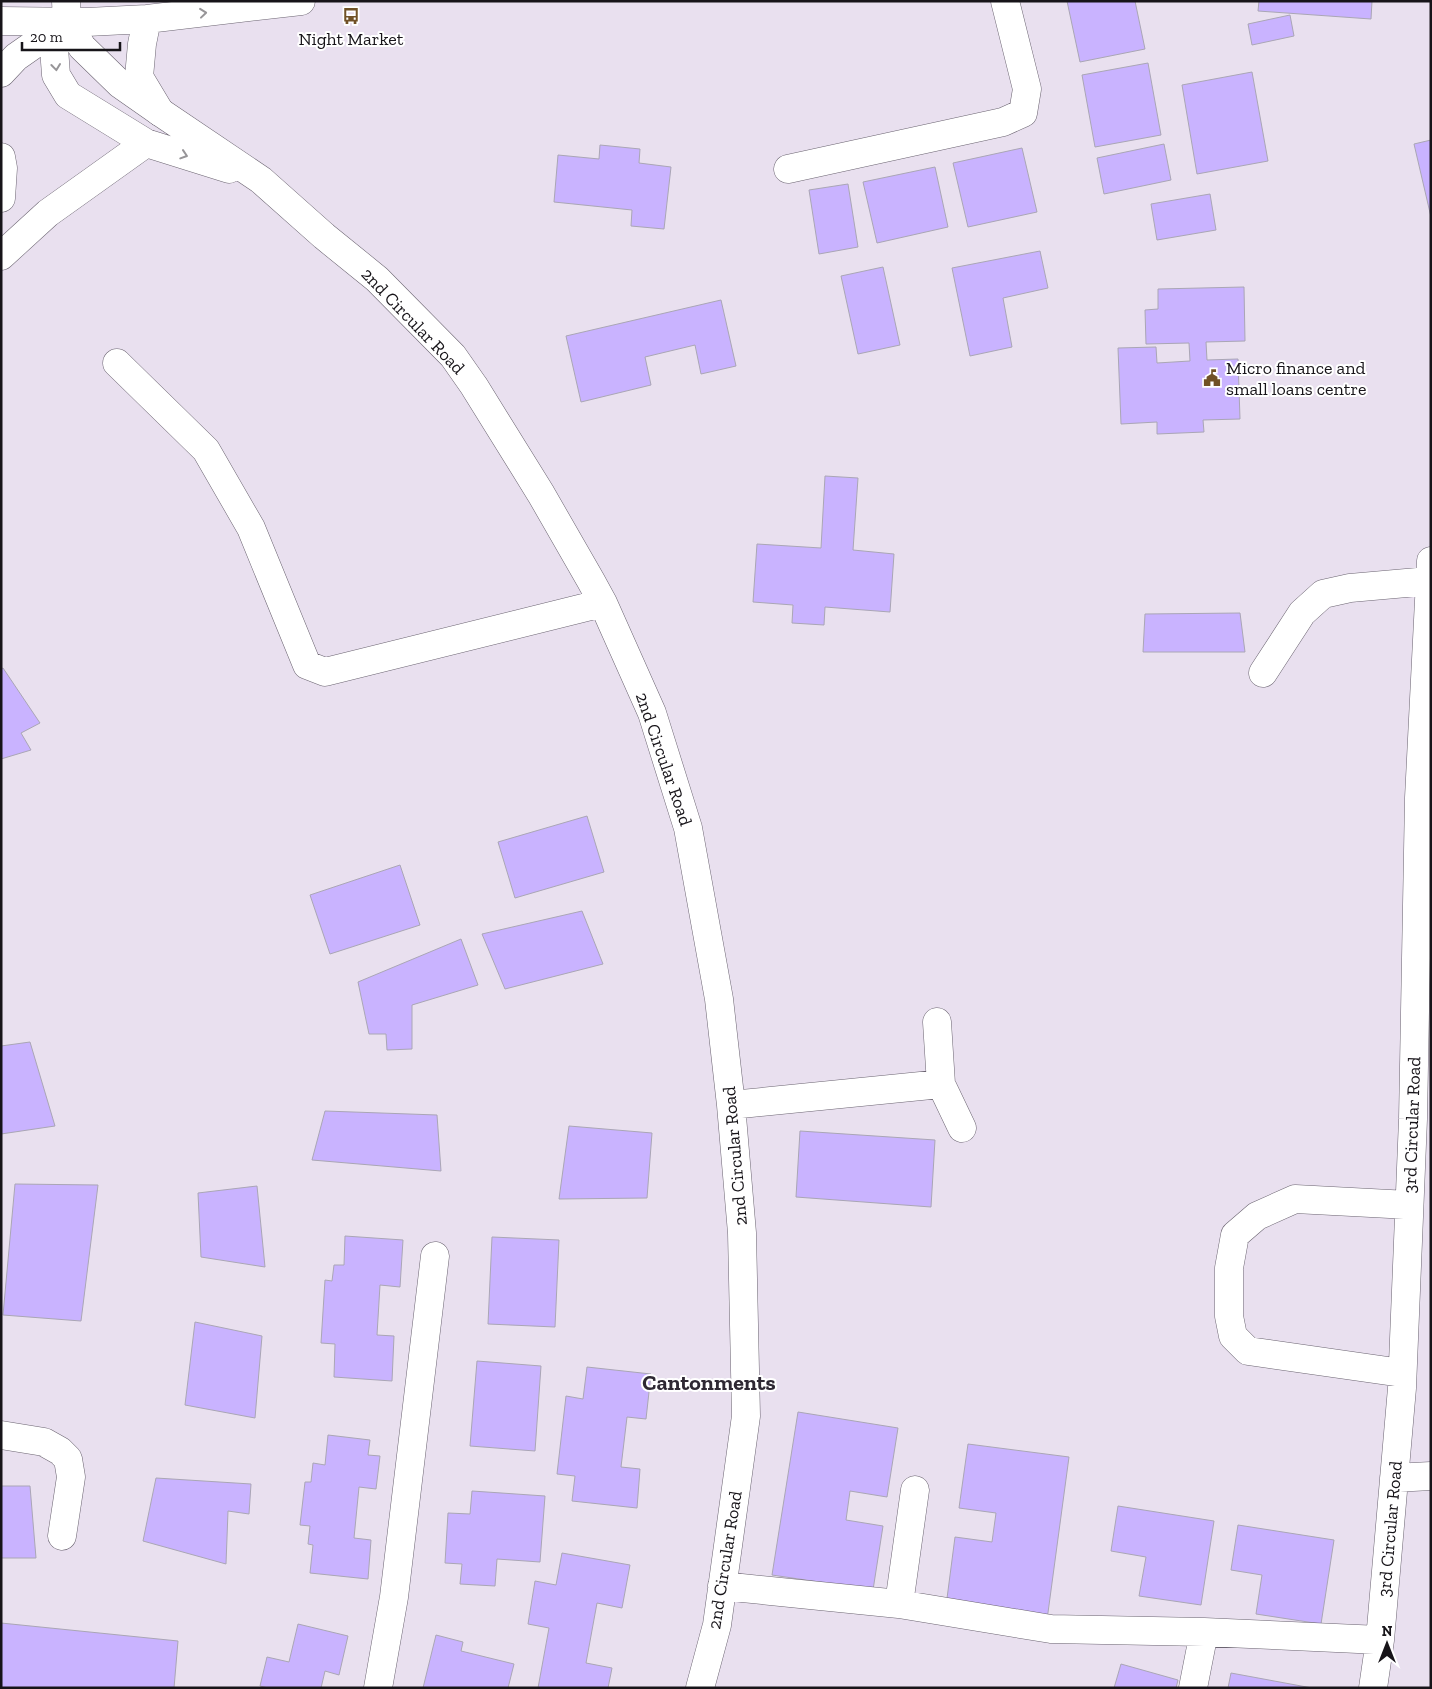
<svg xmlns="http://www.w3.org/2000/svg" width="1432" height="1689" viewBox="0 0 1432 1689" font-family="'Zilla Slab',serif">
<rect width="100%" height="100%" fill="#e9e0ef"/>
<path fill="#c9b3ff" stroke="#aaa6b5" d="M1067,1H1135L1145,49L1080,62Z
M1259,1H1372L1371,19L1258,11Z
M1290,15L1294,36L1252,45L1248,24Z
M1148,63L1161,135L1095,147L1082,75Z
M1252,72L1268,161L1197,174L1182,85Z
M1431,140V217L1414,144Z
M1164,144L1171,180L1104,194L1097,158Z
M600,145L640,149L639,163L671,167L664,229L631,226L632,210L554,202L558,155L599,159Z
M1022,148L1037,212L968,227L953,163Z
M935,167L948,227L877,243L863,182Z
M848,184L858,247L819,254L809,190Z
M1210,194L1216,230L1157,240L1151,204Z
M1040,251L1048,288L1003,298L1012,347L970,356L952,268Z
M883,267L900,345L858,354L841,276Z
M1244,287L1245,341L1206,342L1207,360L1238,359L1240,419L1203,420L1204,432L1157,434V422L1121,424L1118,348L1156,347L1157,363L1190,361L1189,343L1146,344L1145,310L1158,309V289Z
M721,300L736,366L701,374L695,345L645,357L651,385L581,402L566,336Z
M825,476L858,478L853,550L894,554L890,612L825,607L824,625L792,623L793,605L753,602L757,544L821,548Z
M1240,613L1245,652H1143L1145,614Z
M3,668L40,723L21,733L31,750L1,759V669Z
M587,816L604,872L515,898L498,842Z
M400,865L420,925L330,954L310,895Z
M582,911L603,964L505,989L482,934Z
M461,939L478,985L412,1005V1049L387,1050L386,1034H369L358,982Z
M30,1042L55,1126L1,1134V1046Z
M325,1111L437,1115L441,1171L312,1160Z
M569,1126L652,1133L647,1198L559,1199Z
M800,1131L935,1140L931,1207L796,1197Z
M15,1184L98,1185L81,1321L3,1315Z
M257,1186L265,1267L201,1257L198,1193Z
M345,1236L403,1240L400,1287L380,1285L377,1335L394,1336L392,1381L334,1377L335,1344L321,1343L325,1280L332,1281L334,1265H344Z
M492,1237L559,1240L555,1327L488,1324Z
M195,1322L262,1336L255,1418L185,1405Z
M477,1361L541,1366L535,1451L470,1446Z
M587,1367L651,1374L646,1419L627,1417L621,1467L640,1469L637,1508L572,1501L575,1476L557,1474L566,1396L583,1399Z
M798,1412L898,1428L887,1497L850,1491L846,1520L883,1526L873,1590L772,1575Z
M328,1435L370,1440L368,1455L380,1456L376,1489L359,1487L354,1538L371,1540L368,1579L310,1573L313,1545L308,1544L310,1526L300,1525L305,1482H311L313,1463L325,1465Z
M968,1444L1069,1457L1047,1620L946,1606L955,1537L992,1542L996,1513L959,1508Z
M156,1478L251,1484L249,1514L228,1511L226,1564L143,1541Z
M1,1486H30L36,1558H1Z
M472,1491L545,1496L540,1562L497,1559L495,1586L460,1584L462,1564L445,1563L448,1513L470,1514Z
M1118,1506L1214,1521L1201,1605L1139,1596L1146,1557L1111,1551Z
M1238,1525L1334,1540L1321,1624L1256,1614L1262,1575L1231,1570Z
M562,1553L630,1565L622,1608L597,1603L586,1663L612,1668L608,1688H538L549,1628L528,1624L535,1581L556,1585Z
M1,1623L178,1641L174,1688H1Z
M298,1624L348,1636L339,1675L325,1671L321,1688H268L260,1686L267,1657L289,1662Z
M436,1635L463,1642L461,1651L514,1664L508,1688H423Z
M1121,1664L1178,1680L1176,1688H1114Z
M1231,1673L1312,1688H1228Z"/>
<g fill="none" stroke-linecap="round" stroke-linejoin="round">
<g stroke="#6b6471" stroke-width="29">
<path id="minor" d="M66,1L67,22L82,47L120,84L160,112L261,180L324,236L377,279L453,356L474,386L541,494L591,581L603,603L652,713L688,828L719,999L731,1105L742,1233L746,1416L717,1625L700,1688
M67,22L54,48L56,75L68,95L146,143L229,169
M1,73L16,57L66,22
M1,157L3,168L1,198
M788,169L1003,122L1023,113L1027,89L1005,1
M1,256L48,213L146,143
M117,363L206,450L251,528L307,665L325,672L603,603
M1263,673L1302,613L1323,594L1350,588L1429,581
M937,1022L941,1084L962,1128
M731,1105L941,1084
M1402,1373L1248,1351L1233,1336L1229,1316V1268L1235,1235L1257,1216L1295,1199L1409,1205
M1,1435L44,1442L60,1451L68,1459L71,1477L62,1536
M1394,1478L1431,1476
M722,1586L899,1604L1051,1629L1204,1632L1380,1640
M899,1604L915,1490
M378,1688L394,1597L435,1256
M1193,1688L1204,1632
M1373,1688L1380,1640L1402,1388L1413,1119L1419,798L1431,561"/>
</g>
<g stroke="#6b6471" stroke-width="29">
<path id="major" d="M147,19L142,44L139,77L160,112
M1,21L87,22L147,19L301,1"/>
</g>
<use href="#minor" stroke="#fff" stroke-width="28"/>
<use href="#major" stroke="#fff" stroke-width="28"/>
</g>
<defs><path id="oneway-chevron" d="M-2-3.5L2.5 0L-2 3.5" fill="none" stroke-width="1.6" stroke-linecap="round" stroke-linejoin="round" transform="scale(1.25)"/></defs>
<g stroke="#979598">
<use href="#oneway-chevron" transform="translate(203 13) rotate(-6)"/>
<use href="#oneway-chevron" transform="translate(56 67) rotate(83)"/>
<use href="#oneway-chevron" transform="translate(184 155) rotate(18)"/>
</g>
<defs>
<g id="bus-bare" transform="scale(1.35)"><path d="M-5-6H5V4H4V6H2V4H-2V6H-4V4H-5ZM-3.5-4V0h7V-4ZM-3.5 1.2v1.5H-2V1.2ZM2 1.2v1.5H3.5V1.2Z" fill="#705126" stroke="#fff" stroke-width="2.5" paint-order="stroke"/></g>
<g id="civic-bare" transform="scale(1.35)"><path d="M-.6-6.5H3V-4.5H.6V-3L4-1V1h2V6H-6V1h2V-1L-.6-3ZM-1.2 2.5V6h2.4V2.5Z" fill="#705126" stroke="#fff" stroke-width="2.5" paint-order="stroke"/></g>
</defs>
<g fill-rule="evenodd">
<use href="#bus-bare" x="351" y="16"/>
<use href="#civic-bare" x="1212" y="378"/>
</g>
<g text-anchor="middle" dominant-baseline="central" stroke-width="4" stroke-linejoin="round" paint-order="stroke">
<g font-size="18" fill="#171419" stroke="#fff">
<text x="351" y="39">Night Market</text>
<text x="1226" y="368" text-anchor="start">Micro finance and<tspan x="1226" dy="21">small loans centre</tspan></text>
</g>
<g font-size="18" fill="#171419" stroke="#fff">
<text transform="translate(413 321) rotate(46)">2nd Circular Road</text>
<text transform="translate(664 759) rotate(71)">2nd Circular Road</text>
<text transform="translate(1412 1125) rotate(-88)">3rd Circular Road</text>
<text transform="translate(735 1156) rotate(-95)">2nd Circular Road</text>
<text transform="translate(1390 1529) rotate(-85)">3rd Circular Road</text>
<text transform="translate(725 1560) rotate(-81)">2nd Circular Road</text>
</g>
<g font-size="22" font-weight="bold" fill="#2e2833" stroke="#fff">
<text x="709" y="1382">Cantonments</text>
</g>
</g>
<rect width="1432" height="1689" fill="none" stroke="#171419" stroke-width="5"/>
<g transform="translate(1387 1644)" stroke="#ffffff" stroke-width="4" paint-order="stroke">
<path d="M0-4L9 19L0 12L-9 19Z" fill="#171419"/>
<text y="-8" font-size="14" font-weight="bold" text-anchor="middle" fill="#171419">N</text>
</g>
<path d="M22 42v8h98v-8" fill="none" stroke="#171419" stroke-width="2.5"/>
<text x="30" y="42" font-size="15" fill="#171419" stroke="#ffffff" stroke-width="4" paint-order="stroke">20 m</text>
</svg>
